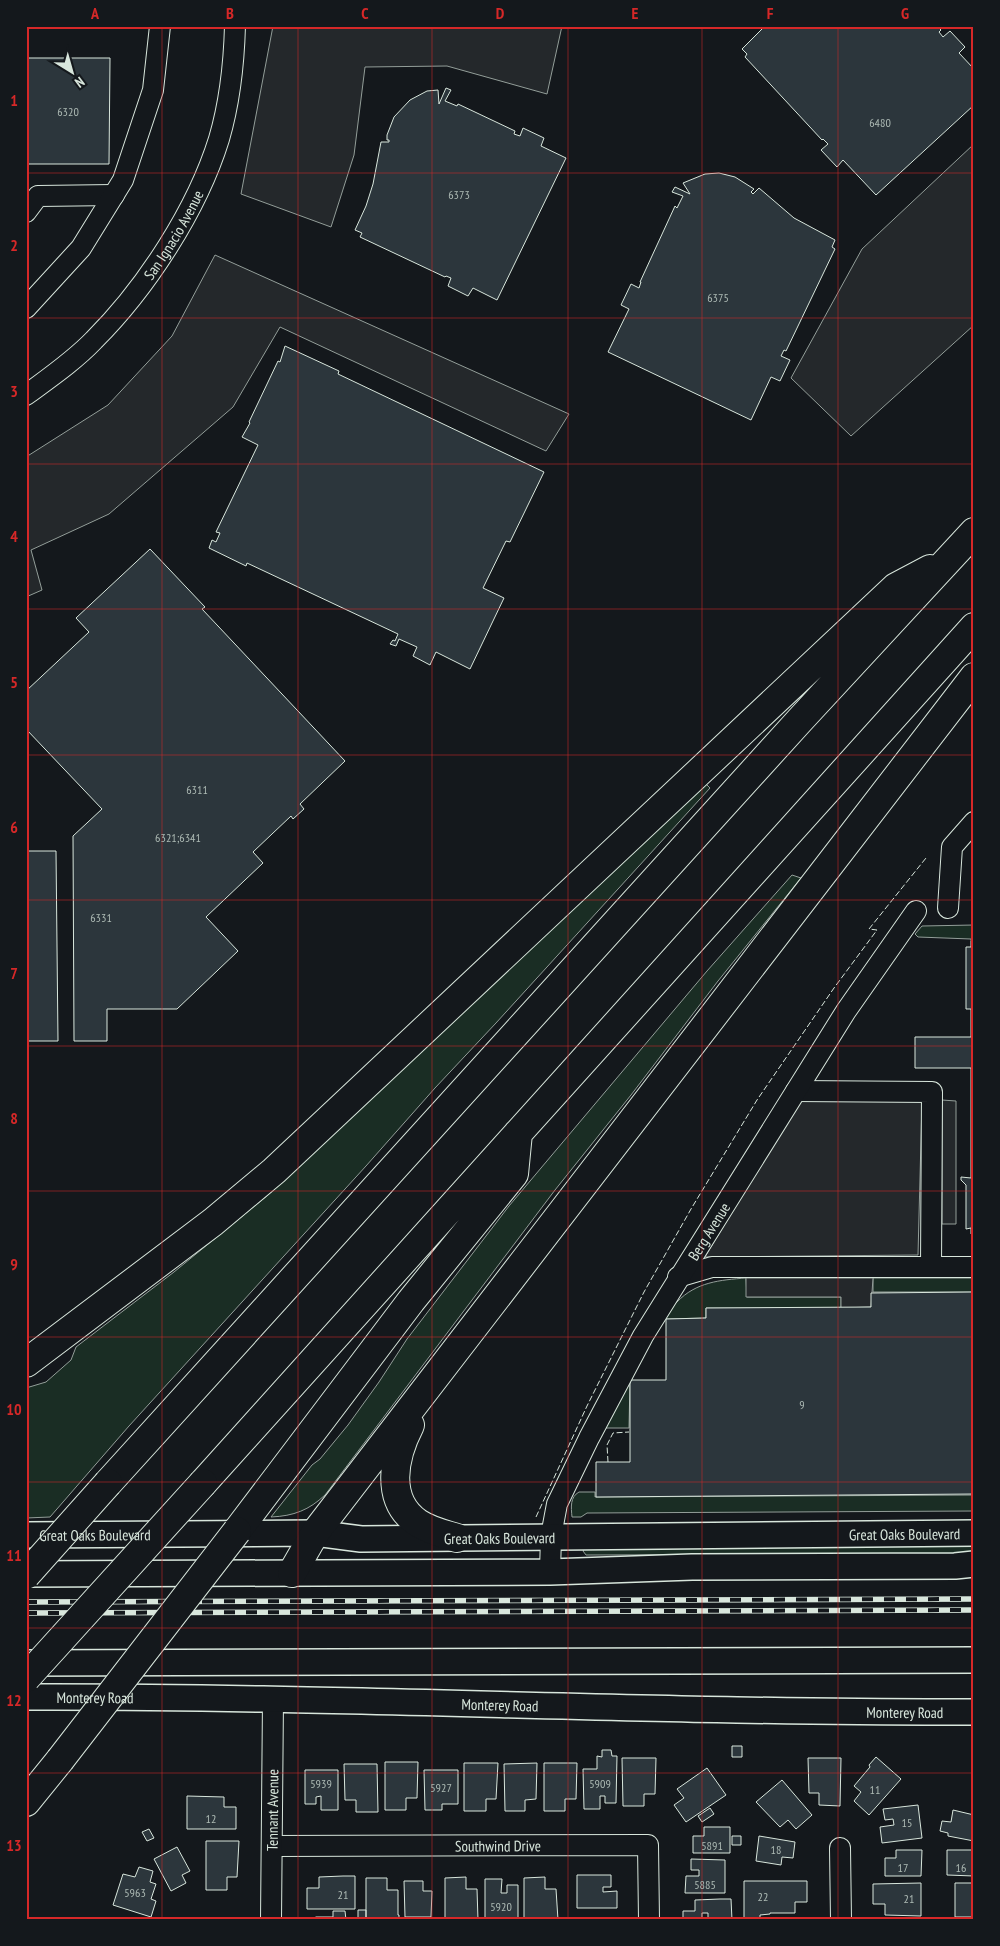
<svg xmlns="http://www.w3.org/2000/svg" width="1000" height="1946" viewBox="0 0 1000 1946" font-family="'PT Sans Narrow',sans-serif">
<rect width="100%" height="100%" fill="#14181c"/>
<path fill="#1a2d24" stroke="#939e99" d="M700,778L710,788L496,1023L435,1088L366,1166L129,1426L50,1517L26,1518V1388L46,1382L71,1360L76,1347L174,1272L268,1195L362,1108Z
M792,875L801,878L718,981L631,1095L555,1190L325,1495C309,1510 294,1516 271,1517L312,1465L320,1459L348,1425L379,1382L407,1339L509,1206L707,971Z
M974,925V941H971V939L918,937L915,934L922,926Z
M746,1278L747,1297H841V1308H706V1318L666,1319C667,1312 672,1307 677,1302C696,1282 720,1280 746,1278Z
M873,1278H974V1292H873Z
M630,1380L629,1428H605Z
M579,1492H595V1497L974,1495V1511L587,1513L581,1517H572C571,1507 570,1497 579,1492Z
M974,1544V1553L925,1554L586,1555L583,1551L585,1548Z"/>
<path fill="#24282b" stroke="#939e99" d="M273,26H562L547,94L447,66L365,67L354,155L331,227L241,194Z
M974,144V325L851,436L791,378L862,249Z
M215,255L569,414L546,451L280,327L233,407L109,514L31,550L42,590L26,597V457L108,405L172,336Z
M799,1100H922L918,1255L705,1257Z
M942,1100L956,1101V1224H942Z
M746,1278H873L871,1307L841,1308V1297H746Z"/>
<path fill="#2c363c" stroke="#d8e6dc" d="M937,26L941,30L939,32L943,37L950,31L965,47L959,53L974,69V105L876,195L843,160L837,167L821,150L828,144L823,139L822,140L745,57L747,54L742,49L765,26Z
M26,58H110L109,164H26Z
M446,88L451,90L445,101L457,106L458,104L515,131L514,134L520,136L523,128L544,138L541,146L566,158L497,300L473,288L468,296L448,286L451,278L446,276L445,277L360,237L362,233L355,230L366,206L373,184L381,142H389V140H387V135L394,117L410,100L427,91L438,90L439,104Z
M705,174L719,173L735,177L754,189L751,192L753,194L759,188L794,218L835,240L832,247L835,249L786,351L784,350L781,356L790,360L780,381L771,377L751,420L608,352L629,309L621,305L631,284L639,288L641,282H640L675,206L677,208L683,196L672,192L675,187L690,194L683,183Z
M285,346L339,371L338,374L544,472L510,542L506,541L483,588L504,598L470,669L436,652L430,665L413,656L417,647L399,639L396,646L390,644L393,640L395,641L398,634L247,563L246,566L209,548L212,540L216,542L220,533L216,532L258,445L242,437L250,423L249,422L278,361L280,362Z
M150,549L205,607L202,609L345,761L300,804L304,809L293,819L291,816L253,852L263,863L206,917L238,951L177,1009H107V1041H74L73,836L102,809L26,729V691L89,632L76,618Z
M26,851H56L58,1041H26Z
M971,941H974V1234H971V1228L966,1229V1185L961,1180V1177L971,1178V1068H915V1037H971V1009H966V947H971Z
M974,1292V1494L596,1497V1462H630V1380H666V1319L706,1318V1308L871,1307V1293Z
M732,1746H742V1757H732Z
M602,1750H611L612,1756H617L616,1803H605V1796H600V1809H584L583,1769H597V1756L602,1757Z
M876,1757L901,1779L869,1815L854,1801L861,1792L854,1786L870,1767L869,1765Z
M622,1758H656L655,1794H644V1806H623Z
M808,1758H841L840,1806L819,1805V1793H809Z
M385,1762H418L417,1798H406V1810H385Z
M464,1763H498L496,1799H486V1811H464Z
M537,1763L536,1799L525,1800V1811H505L504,1764Z
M544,1763H577L576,1799H565V1811H544Z
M344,1764H377L378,1812H356V1800H345Z
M707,1768L726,1795L686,1822L674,1805L684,1798L677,1789Z
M305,1770H338V1810H321V1796L316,1797V1804H305Z
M424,1770H458V1804H442V1810H425Z
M782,1780L812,1815L796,1829L788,1820L780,1827L756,1802Z
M187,1796L224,1797V1807H236V1829H187Z
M918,1805L922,1838L882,1843L880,1827L894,1825L893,1819L885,1820L883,1809Z
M710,1808L714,1814L702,1822L698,1816Z
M953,1810L974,1815V1841L948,1836V1833L940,1831L942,1821L951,1822Z
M704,1827H730V1853H693V1836H704Z
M149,1829L154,1838L147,1841L142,1832Z
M732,1836H741V1845H732Z
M759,1836L795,1842L793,1858L782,1857L781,1865L756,1861Z
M206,1841H239L237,1877H227V1890H206Z
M177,1847L190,1871L182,1875L186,1883L171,1891L154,1859Z
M896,1850H922L921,1876H885V1858H896Z
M947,1850H973L974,1876L947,1875Z
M691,1859L725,1860V1893H685L686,1876H699V1870H691Z
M139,1867L153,1871L150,1882L156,1884L151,1899L156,1901L151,1917L113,1905L123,1874L135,1877Z
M577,1875H611V1887H603V1892L617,1891V1908H577Z
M343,1876H355V1909H307V1888H319V1877Z
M466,1877V1889H477L478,1920H445V1878Z
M545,1877V1889H556L558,1920H524V1878Z
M366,1878H387V1890H398V1915H399V1920H366Z
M485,1879H502L501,1893H507V1885H518V1919L485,1920Z
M404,1881H423V1891H432L431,1917H405Z
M744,1881H807V1902H795V1913H770V1914L760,1915V1920H744Z
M921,1883V1916L885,1915V1904H873V1884Z
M955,1883H974V1917H955Z
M720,1899H731L732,1920H708V1913H702V1920H683V1911H695V1900Z
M358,1910H366V1920H358Z
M333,1911H345L346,1920H310L316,1917H333Z"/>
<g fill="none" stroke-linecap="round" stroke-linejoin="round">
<g stroke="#d8e6dc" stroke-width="22">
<g id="minor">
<path d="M26,212L38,196L114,195"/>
<path d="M26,308L81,248L123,180L153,90L160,26"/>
<path id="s1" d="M26,395C49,378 74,361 94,340C146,288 197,210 219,139C229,105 234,62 235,26"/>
<path d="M948,908L952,847L974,822"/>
<path d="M796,1091L932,1092L931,1267"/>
<path d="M678,1277L712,1267H974"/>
<path id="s2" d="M550,1572L551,1536L557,1504L589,1438L643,1336L846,1011L916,911"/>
<path id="s3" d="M273,1846L648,1845L649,1920"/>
<path d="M840,1848L841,1920"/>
<path id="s4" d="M271,1920L273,1699"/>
</g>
</g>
<g stroke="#d8e6dc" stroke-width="28">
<g id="major">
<path id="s5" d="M26,1535L315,1533L361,1539L974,1533"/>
<path d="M26,1574L550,1572L692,1567L955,1566L974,1564"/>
<path d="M26,1663L974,1660"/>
<path id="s6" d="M26,1697C342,1696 658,1713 974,1712"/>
</g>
</g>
<g stroke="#d8e6dc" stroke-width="30">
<path id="highway" d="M26,1363L213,1222L274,1171L896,587L930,569
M410,1425C394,1456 384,1500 418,1523C430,1531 444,1534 457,1538
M108,1483L800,720L974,532
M203,1483L974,627
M237,1531L411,1301L514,1174L518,1133
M292,1573L315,1533L974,677
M26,1802L60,1760"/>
</g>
<use href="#minor" stroke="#14181c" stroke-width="20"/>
<use href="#major" stroke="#14181c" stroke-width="25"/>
<use href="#highway" stroke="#14181c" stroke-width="28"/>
<g stroke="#d8e6dc" stroke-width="5.5">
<path id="rail" d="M26,1602L974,1599
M26,1613L974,1610"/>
</g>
<use href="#rail" stroke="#14181c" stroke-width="4" stroke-dasharray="11" stroke-linecap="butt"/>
<g stroke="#d8e6dc" stroke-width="30" stroke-linecap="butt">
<path id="highway-bridge" d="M26,1575L108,1483
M26,1678L203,1483
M60,1760L237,1531"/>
</g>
<use href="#highway-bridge" stroke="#14181c" stroke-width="28"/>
<path stroke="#d8e6dc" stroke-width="1" stroke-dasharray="6 2.5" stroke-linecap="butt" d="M608,1462L607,1445L613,1433L629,1432
M536,1517L587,1406L644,1292L691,1209L757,1100L834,988L877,930L869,929L926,858"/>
</g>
<path fill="none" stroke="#d62828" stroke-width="1" stroke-opacity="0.55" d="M162,26V1920M298,26V1920M432,26V1920M568,26V1920M702,26V1920M838,26V1920M26,173H974M26,318H974M26,464H974M26,609H974M26,755H974M26,900H974M26,1046H974M26,1191H974M26,1337H974M26,1482H974M26,1628H974M26,1773H974"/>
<g text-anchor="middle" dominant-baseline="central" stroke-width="4" stroke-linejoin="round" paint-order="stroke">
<g font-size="12" fill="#adbab4">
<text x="68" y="111">6320</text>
<text x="880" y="122">6480</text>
<text x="459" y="194">6373</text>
<text x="718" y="297">6375</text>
<text x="197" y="789">6311</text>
<text x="178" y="837">6321;6341</text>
<text x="101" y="917">6331</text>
<text x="802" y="1404">9</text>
<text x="321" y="1783">5939</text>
<text x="600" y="1783">5909</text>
<text x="441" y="1787">5927</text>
<text x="875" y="1789">11</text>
<text x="211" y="1818">12</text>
<text x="907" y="1822">15</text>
<text x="712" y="1845">5891</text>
<text x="776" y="1849">18</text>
<text x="903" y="1867">17</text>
<text x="961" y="1867">16</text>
<text x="705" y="1884">5885</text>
<text x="135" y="1892">5963</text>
<text x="343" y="1894">21</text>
<text x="763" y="1896">22</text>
<text x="909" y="1898">21</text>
<text x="501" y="1906">5920</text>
</g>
<g font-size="15" fill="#d8e6dc" stroke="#14181c">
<text stroke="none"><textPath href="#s1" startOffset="220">San Ignacio Avenue</textPath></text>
<text stroke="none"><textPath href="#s2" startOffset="381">Berg Avenue</textPath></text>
<text stroke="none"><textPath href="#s5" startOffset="69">Great Oaks Boulevard</textPath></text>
<text stroke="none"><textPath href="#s5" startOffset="879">Great Oaks Boulevard</textPath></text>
<text stroke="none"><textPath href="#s5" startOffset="474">Great Oaks Boulevard</textPath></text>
<text stroke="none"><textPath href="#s6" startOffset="69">Monterey Road</textPath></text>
<text stroke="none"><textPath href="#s6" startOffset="474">Monterey Road</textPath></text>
<text stroke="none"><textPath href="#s6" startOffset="879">Monterey Road</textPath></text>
<text stroke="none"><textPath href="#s4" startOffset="110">Tennant Avenue</textPath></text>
<text stroke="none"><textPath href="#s3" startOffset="225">Southwind Drive</textPath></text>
</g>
</g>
<rect width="1000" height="1946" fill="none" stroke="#14181c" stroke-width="55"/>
<g transform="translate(72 72) rotate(143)" stroke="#14181c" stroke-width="4" paint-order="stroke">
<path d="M0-4L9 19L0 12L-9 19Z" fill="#d8e6dc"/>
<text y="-8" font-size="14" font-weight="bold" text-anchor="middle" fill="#d8e6dc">N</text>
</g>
<rect x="28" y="28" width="944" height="1890" fill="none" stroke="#d62828" stroke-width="2"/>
<g font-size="16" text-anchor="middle" font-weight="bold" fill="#d62828">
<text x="95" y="19">A</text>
<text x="230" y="19">B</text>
<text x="365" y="19">C</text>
<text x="500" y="19">D</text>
<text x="635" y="19">E</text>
<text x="770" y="19">F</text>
<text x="905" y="19">G</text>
<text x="14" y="106">1</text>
<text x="14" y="251">2</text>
<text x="14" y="397">3</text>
<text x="14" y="542">4</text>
<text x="14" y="688">5</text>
<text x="14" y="833">6</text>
<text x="14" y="979">7</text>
<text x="14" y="1124">8</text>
<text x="14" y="1270">9</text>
<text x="14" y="1415">10</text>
<text x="14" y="1561">11</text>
<text x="14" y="1706">12</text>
<text x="14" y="1851">13</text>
</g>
</svg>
